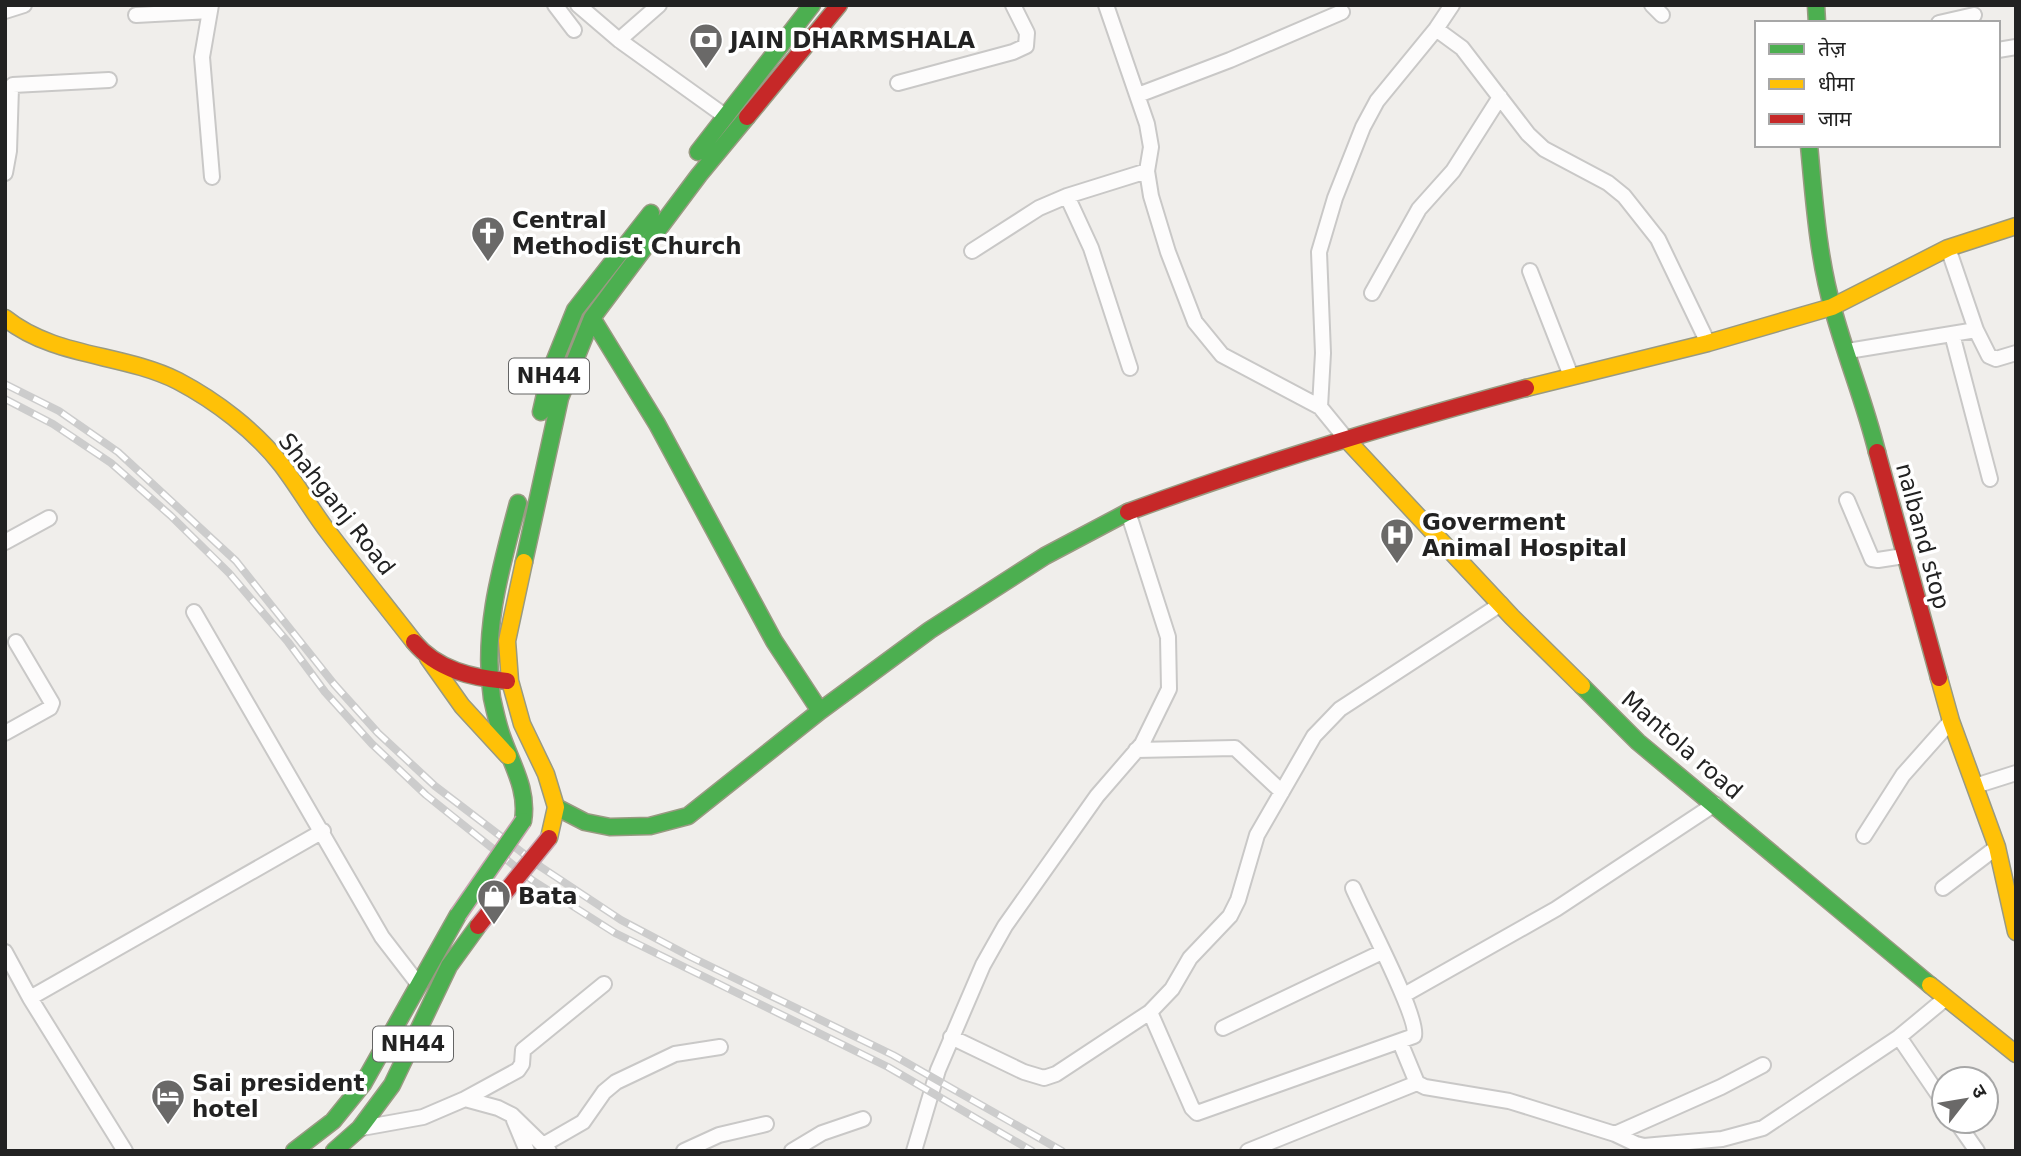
<svg xmlns="http://www.w3.org/2000/svg" width="2021" height="1156" viewBox="0 0 2021 1156" font-family="'DejaVu Sans','Noto Sans Devanagari',sans-serif">
<rect width="100%" height="100%" fill="#f0eeeb"/>
<g fill="none" stroke-linecap="round" stroke-linejoin="round">
<g stroke="#c9c8c7" stroke-width="18">
<path id="street" d="M211,5L202,57L212,177
M555,5L574,30
M578,5L619,40L725,116
M1106,5L1147,124L1151,147L1147,171L1151,196L1168,252L1195,322L1222,355L1320,407L1347,440
M1652,5L1662,15
M5,11L24,5
M136,15L210,11
M1939,23L1974,15
M1436,29L1462,48L1528,134L1544,149L1608,183L1624,196L1658,239L1708,343
M619,40L659,5
M1998,50L2016,47
M898,83L1013,52L1026,46L1027,33L1013,5
M1138,95L1230,60L1342,12
M5,173L9,151L11,87L13,85L109,80
M1067,196L1091,248L1130,368
M1948,248L1976,330L1989,356L1996,359L2016,353
M972,251L1039,208L1067,196L1147,171
M1530,271L1571,376
M1372,293L1419,209L1453,171L1500,97
M1952,334L1990,479
M1848,351L1976,330
M1320,407L1323,353L1319,252L1335,198L1363,127L1377,101L1436,29L1452,5
M1847,500L1872,559L1878,560L1904,556
M5,542L49,518
M194,612L382,937L419,985
M5,733L50,708L52,703L16,642
M1136,750L1235,748L1282,792
M1975,786L2016,773
M1864,836L1903,775L1951,721
M1943,888L1997,847
M5,952L30,998L125,1151
M1404,995L1556,909L1715,804
M30,998L323,831
M1150,1012L1192,1108L1197,1113L1414,1036C1420,1019 1363,912 1353,888
M1223,1028L1382,952
M951,1037L1024,1072L1044,1078L1056,1074L1150,1012L1172,989L1190,958L1230,916L1238,900L1257,835L1314,736L1340,709L1501,604
M1899,1037L1944,1103
M1400,1042L1417,1083L1425,1087L1509,1101L1615,1134L1636,1144L1644,1146L1722,1139L1763,1128L1899,1037L1946,998
M465,1099L518,1070L522,1064L523,1050L604,984
M514,1120L527,1151
M1956,1121L1977,1151
M362,1128L423,1117L465,1099L498,1108L512,1115L549,1151
M1615,1134L1721,1087L1763,1065
M543,1145L583,1122L604,1092L616,1082L675,1054L720,1047
M684,1151L719,1135L766,1124
M792,1151L822,1133L863,1119
M914,1151L938,1070L983,965L1005,926L1097,796L1142,744L1169,689L1168,637L1128,512
M1248,1151L1417,1083"/>
</g>
<g stroke="#999a82" stroke-width="19">
<path id="fast" d="M1816,5L1817,23
M1809,145C1814,198 1818,258 1833,309C1846,357 1865,403 1877,452
M698,152L812,5
M592,318L657,424L774,641L820,711
M541,412L550,372L575,310L651,213
M518,503C501,567 482,631 492,698C495,712 498,726 503,739C513,767 528,790 523,821
M524,562L560,398L592,318L699,175L747,117
M1582,686L1638,742L1930,985
M556,807L585,822L610,827L650,826L688,816L820,711L930,630L1045,556L1128,512
M294,1151L333,1121L363,1084L458,915
M334,1151L360,1128L392,1085L449,966L478,926"/>
</g>
<g stroke="#999a82" stroke-width="19">
<path id="slow" d="M5,318C55,358 122,353 178,381C216,401 254,430 281,464C298,486 312,511 329,533C357,570 386,606 414,642
M1526,388L1708,343L1832,307L1948,248L2016,226
M1347,440L1512,617L1582,686
M524,562L507,641L510,681L522,724L546,774L556,807L549,838
M428,658L462,706L508,756
M1939,678L1951,721L1997,847L2016,932
M1930,985L2016,1054"/>
</g>
<g stroke="#999a82" stroke-width="19">
<path id="jam" d="M747,117L839,5
M1877,452L1939,678
M1128,512C1258,464 1392,424 1526,388
M414,642C437,670 473,678 507,681"/>
</g>
<use href="#street" stroke="#fdfcfc" stroke-width="14"/>
<use href="#fast" stroke="#4caf50" stroke-width="16"/>
<use href="#slow" stroke="#ffc107" stroke-width="16"/>
<use href="#jam" stroke="#c62828" stroke-width="16"/>
<g stroke="#ccc" stroke-width="8">
<path id="rail" d="M5,384L59,411L118,452L236,561L334,684L378,733L435,786L541,867L621,920L691,957L893,1055L1062,1151
M5,399L53,424L111,463L171,516L229,573L288,642L325,692L372,744L426,795L532,880L615,933L888,1067L1032,1151"/>
</g>
<use href="#rail" stroke="#fff" stroke-width="5" stroke-dasharray="16" stroke-linecap="butt"/>
<g stroke="#c5a2ac" stroke-width="19" stroke-linecap="butt">
<path id="fast-bridge" d="M458,915L523,821"/>
</g>
<g stroke="#c5a2ac" stroke-width="19" stroke-linecap="butt">
<path id="jam-bridge" d="M478,926L549,838"/>
</g>
<use href="#fast-bridge" stroke="#4caf50" stroke-width="16"/>
<use href="#jam-bridge" stroke="#c62828" stroke-width="16"/>
</g>
<defs>
<g id="bank-pin" transform="scale(1.75)"><path d="M0 17L-7.5 6A9.5 9.5 0 1 1 7.5 6Z" fill="#6a6968" stroke="#fff"/><path d="M-6-4H6V4H-6ZM0-2.3a2.3 2.3 0 1 0 0 4.6a2.3 2.3 0 1 0 0-4.6Z" fill="#fff"/></g>
<g id="church-pin" transform="scale(1.75)"><path d="M0 17L-7.5 6A9.5 9.5 0 1 1 7.5 6Z" fill="#6a6968" stroke="#fff"/><path d="M-1.2-6h2.4v3.5h3.3v2.4h-3.3V6h-2.4V-.1h-3.3v-2.4h3.3Z" fill="#fff"/></g>
<g id="hospital-pin" transform="scale(1.75)"><path d="M0 17L-7.5 6A9.5 9.5 0 1 1 7.5 6Z" fill="#6a6968" stroke="#fff"/><path d="M-5-5h3v3.5h4V-5h3V5h-3V1.5h-4V5h-3Z" fill="#fff"/></g>
<g id="shop-pin" transform="scale(1.75)"><path d="M0 17L-7.5 6A9.5 9.5 0 1 1 7.5 6Z" fill="#6a6968" stroke="#fff"/><path d="M-5-2.5h2.3a2.7 3.5 0 0 1 5.4 0H5L5.5 6h-11ZM-1.5-2.5h3a1.5 2.3 0 0 0-3 0Z" fill="#fff"/></g>
<g id="hotel-pin" transform="scale(1.75)"><path d="M0 17L-7.5 6A9.5 9.5 0 1 1 7.5 6Z" fill="#6a6968" stroke="#fff"/><path d="M-6-4.5h1.5V1H6V5H4.5V3h-9V5H-6ZM-4 0a1.8 1.8 0 1 1 3.6 0ZM.5 0V-2.5h3Q6-2.5 6 0Z" fill="#fff"/></g>
</defs>
<g fill-rule="evenodd">
<use href="#bank-pin" x="706" y="40"/>
<use href="#church-pin" x="488" y="233"/>
<use href="#hospital-pin" x="1397" y="535"/>
<use href="#shop-pin" x="494" y="896"/>
<use href="#hotel-pin" x="168" y="1096"/>
</g>
<g text-anchor="middle" dominant-baseline="central" stroke-width="7" stroke-linejoin="round" paint-order="stroke">
<g fill="#fff" stroke="#646464" stroke-width="2">
<rect x="509" y="358.5" width="80" height="35" rx="5"/>
<rect x="373" y="1026.5" width="80" height="35" rx="5"/>
</g>
<g font-size="21" font-weight="bold" fill="#222">
<text x="549" y="376">NH44</text>
<text x="413" y="1044">NH44</text>
</g>
<g font-size="23" font-weight="bold" fill="#222" stroke="#fff" text-anchor="start">
<text x="730" y="40">JAIN DHARMSHALA</text>
<text x="512" y="220">Central<tspan x="512" dy="26">Methodist Church</tspan></text>
<text x="1422" y="522">Goverment<tspan x="1422" dy="26">Animal Hospital</tspan></text>
<text x="518" y="896">Bata</text>
<text x="192" y="1083">Sai president<tspan x="192" dy="26">hotel</tspan></text>
</g>
<g font-size="23" fill="#222" stroke="#fff">
<text transform="translate(337 504) rotate(52)">Shahganj Road</text>
<text transform="translate(1923 536) rotate(75)">nalband stop</text>
<text transform="translate(1682 745) rotate(41)">Mantola road</text>
</g>
</g>
<rect width="2021" height="1156" fill="none" stroke="#222222" stroke-width="14"/>
<rect x="1755" y="21" width="245" height="126" fill="#ffffff" stroke="#a7a7a7" stroke-width="2"/>
<rect x="1769" y="44" width="35" height="10" fill="#4caf50" stroke="#a7a7a7" stroke-width="2"/>
<text x="1818" y="56" font-size="21" fill="#222222">तेज़</text>
<rect x="1769" y="79" width="35" height="10" fill="#ffc107" stroke="#a7a7a7" stroke-width="2"/>
<text x="1818" y="91" font-size="21" fill="#222222">धीमा</text>
<rect x="1769" y="114" width="35" height="10" fill="#c62828" stroke="#a7a7a7" stroke-width="2"/>
<text x="1818" y="126" font-size="21" fill="#222222">जाम</text>
<g transform="translate(1965 1100) rotate(59)"><circle r="33" fill="#ffffff" stroke="#a7a7a7" stroke-width="2"/>
<path d="M0-5L12 26L0 18L-12 26Z" fill="#6a6968"/>
<text y="-10" font-size="19" font-weight="bold" text-anchor="middle" fill="#222222">उ</text>
</g>
</svg>
